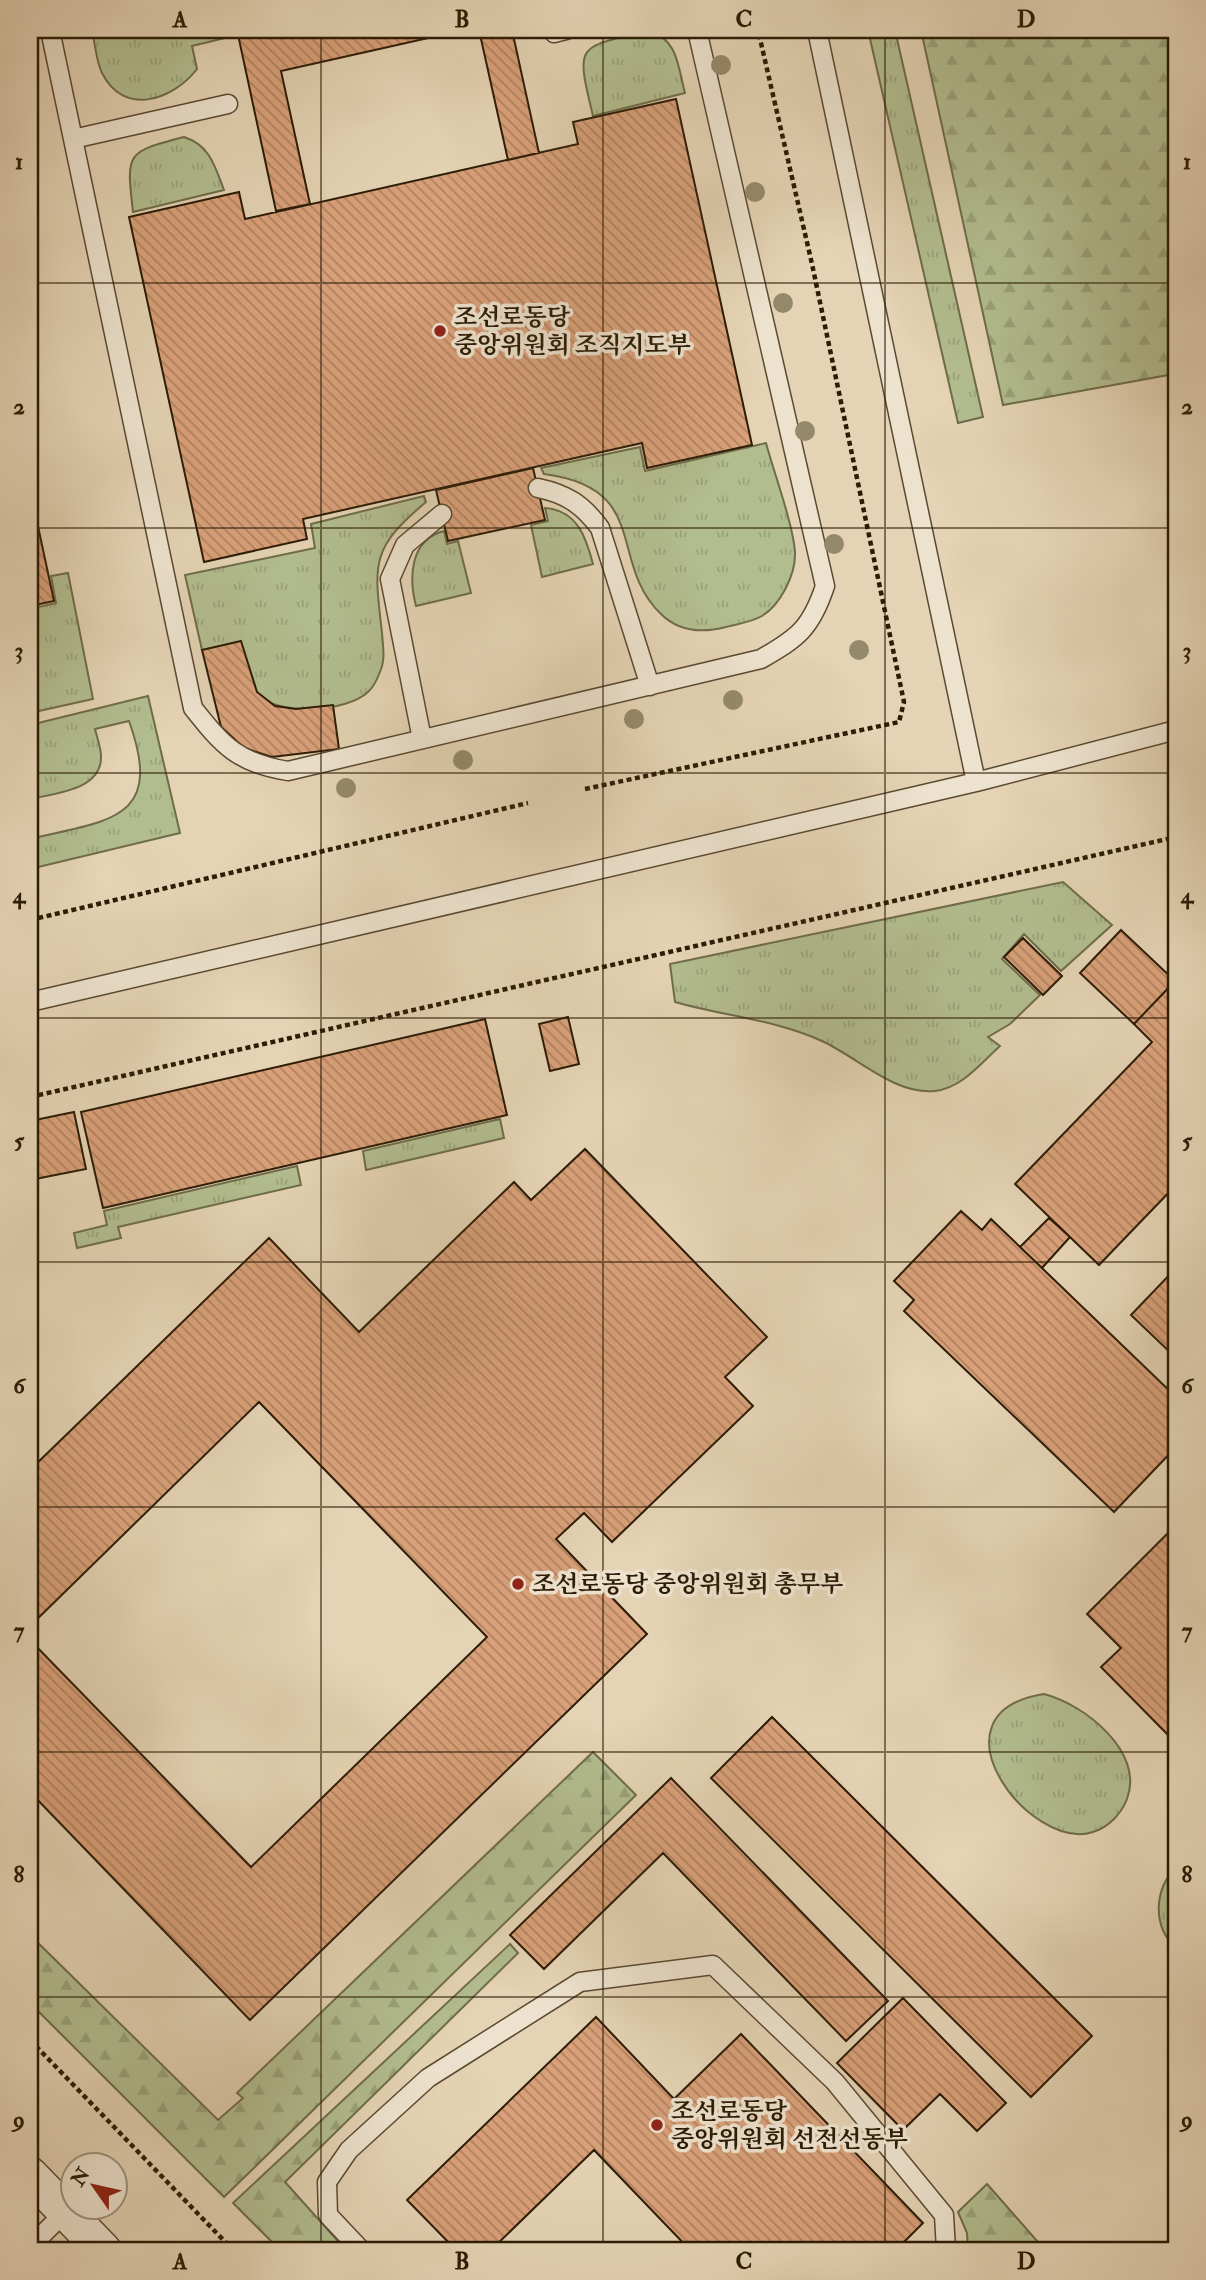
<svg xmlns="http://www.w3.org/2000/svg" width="1206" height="2280" viewBox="0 0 1206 2280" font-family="'IM FELL Double Pica','Noto Serif KR',serif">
<defs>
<pattern id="grass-tufts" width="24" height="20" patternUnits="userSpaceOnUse" patternTransform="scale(1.75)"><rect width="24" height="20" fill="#b2bd8f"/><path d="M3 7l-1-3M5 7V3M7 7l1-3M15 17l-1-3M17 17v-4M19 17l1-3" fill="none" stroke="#99a27a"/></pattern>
<pattern id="forest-firs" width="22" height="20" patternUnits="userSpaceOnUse" patternTransform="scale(1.75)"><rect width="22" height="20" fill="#b2bd8f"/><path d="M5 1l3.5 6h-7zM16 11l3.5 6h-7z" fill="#99a27a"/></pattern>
<pattern id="building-back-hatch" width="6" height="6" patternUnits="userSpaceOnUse" patternTransform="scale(1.75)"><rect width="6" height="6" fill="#d9a079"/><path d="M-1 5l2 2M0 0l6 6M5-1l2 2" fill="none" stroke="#b08261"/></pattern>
</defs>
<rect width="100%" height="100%" fill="#e4d3b4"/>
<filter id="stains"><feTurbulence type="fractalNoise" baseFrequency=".00286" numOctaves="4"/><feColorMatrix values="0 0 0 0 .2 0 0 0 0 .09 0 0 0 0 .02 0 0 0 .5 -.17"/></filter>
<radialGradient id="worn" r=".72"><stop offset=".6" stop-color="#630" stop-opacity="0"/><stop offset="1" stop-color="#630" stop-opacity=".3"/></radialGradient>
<path fill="url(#grass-tufts)" stroke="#6f6c4a" stroke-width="2" d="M92,30H231L233,36L192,46L197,69C173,100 124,117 102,73C96,61 95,43 92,30Z
M868,30H895L983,417L958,423Z
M648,31C678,38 678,67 685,93L593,116C575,42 577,48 648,31Z
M184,137C210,145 215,167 224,190L133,212C126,152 126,152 184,137Z
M766,443C774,473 793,524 795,552C796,575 780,605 762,616C752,622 737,624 726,627C703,633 679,632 661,614C607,562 652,488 544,474L541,468L640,447L645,471Z
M424,496L426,502C370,549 374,563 382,633C383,648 386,660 379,674C377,680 372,688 368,692C347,712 276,717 257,693C248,681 245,656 240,642L202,650L185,575L315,548L311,524Z
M545,508C577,510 586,537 593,564L542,577L531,525L548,521Z
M444,531L447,544L458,541L471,593L416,606C409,579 409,540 444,531Z
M68,573L93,699L30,713V609L56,603L51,576Z
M148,696L180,833L30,869V839C109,820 165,821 129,721L95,729C97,737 101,748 101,756C102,790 56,793 31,799L30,725Z
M1063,882L1112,925L1061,971L1024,934L1002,959L1040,995L1010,1024L988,1037L1000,1046C981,1063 962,1088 935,1091C895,1095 858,1058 824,1042C778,1020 724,1016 675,1002L670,964Z
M500,1119L504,1138L366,1170L363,1151Z
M297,1166L301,1185L118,1227L121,1238L77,1248L74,1233L107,1225L104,1211Z
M1044,1694C1084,1704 1145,1752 1127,1799C1121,1814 1109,1827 1093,1832C1031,1853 923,1713 1044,1694Z
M1176,1867V1948C1152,1926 1154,1890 1176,1867Z"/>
<path fill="url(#forest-firs)" stroke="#6f6c4a" stroke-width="2" d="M921,30H1176V383L1174,374L1003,405Z
M593,1752L636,1795L224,2197L30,2003V1935L218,2120L243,2098L237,2093Z
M510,1944L518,1953L285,2182L346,2250H280L233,2203Z
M987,2184L1045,2250H968L967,2233L958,2212Z"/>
<path fill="url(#building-back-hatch)" stroke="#2c1c06" stroke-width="2" d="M237,30H464L281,71L310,204L276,211Z
M479,30H512L539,153L508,160Z
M676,99L752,445L647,468L642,443L303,519L307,539L204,562L129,217L239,192L245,219L578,144L573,122Z
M533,468L545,520L448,541L436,490Z
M30,489L54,601L30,606Z
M241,641L257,692L275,706L296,709L333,705L339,749L272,757L244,748L221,727L202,650Z
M1121,930L1175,981L1134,1024L1080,973Z
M1023,938L1062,976L1043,995L1004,957Z
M1176,980V1185L1099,1265L1015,1184L1152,1042L1134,1024Z
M568,1017L579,1064L550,1071L539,1024Z
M485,1019L507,1115L103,1208L81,1112Z
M74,1112L86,1169L30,1180V1121Z
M585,1149L767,1337L725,1377L753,1406L612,1542L584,1513L556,1539L647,1634L250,2020L30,1792V1640L251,1867L487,1637L259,1402L30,1626V1470L269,1238L359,1332L514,1182L531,1200Z
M961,1211L982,1230L991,1219L1176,1397V1447L1114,1512L904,1311L914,1300L894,1281Z
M1049,1218L1070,1237L1042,1268L1020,1247Z
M1176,1268V1358L1131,1315Z
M1176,1525V1743L1101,1667L1121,1648L1087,1614Z
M772,1717L1092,2036L1031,2097L711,1778Z
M671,1778L888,2001L846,2041L663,1853L544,1969L510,1935Z
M903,1998L1006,2103L977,2131L940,2094L903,2130L837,2063Z
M596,2017L674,2099L741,2034L923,2223L896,2250H690L594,2150L491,2250H456L407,2200Z"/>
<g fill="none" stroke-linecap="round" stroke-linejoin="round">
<g stroke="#5a4a32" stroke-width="21">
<path id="lane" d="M50,30L193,708C223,746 238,763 288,771L761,659C798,638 811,628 825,586L697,30
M817,30L976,782
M554,33L566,30
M73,139L228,104
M538,488C567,494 583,505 600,528L650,686
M422,739L390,579L405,545L442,514
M30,1002L976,782L1176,730
M30,2247L65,2212
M361,2250L328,2215L327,2182L349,2150L428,2078L580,1982L713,1965L835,2082L944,2215L946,2250"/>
</g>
<g stroke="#5a4a32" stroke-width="38">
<path id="street" d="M30,2175L103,2250"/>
</g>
<path stroke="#2c1c06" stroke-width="4.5" stroke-dasharray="5 3.5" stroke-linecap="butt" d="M585,789L899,722L904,702L812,264L758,30
M30,920L528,803
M30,1097L1176,837
M30,2040L233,2250"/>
<use href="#lane" stroke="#ede2ce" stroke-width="18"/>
<use href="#street" stroke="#ede2ce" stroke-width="35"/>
</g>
<g fill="#95896b">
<circle cx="721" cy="65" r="10"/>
<circle cx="755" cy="192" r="10"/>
<circle cx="783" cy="303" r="10"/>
<circle cx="805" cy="431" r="10"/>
<circle cx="834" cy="544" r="10"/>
<circle cx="859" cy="650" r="10"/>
<circle cx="733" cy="700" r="10"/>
<circle cx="634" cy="719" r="10"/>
<circle cx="463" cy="760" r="10"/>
<circle cx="346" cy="788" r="10"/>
</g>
<path fill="none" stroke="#2c1c06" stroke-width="2" stroke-opacity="0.55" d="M321,30V2250M603,30V2250M885,30V2250M30,283H1176M30,528H1176M30,773H1176M30,1018H1176M30,1262H1176M30,1507H1176M30,1752H1176M30,1997H1176"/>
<g fill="#8f2418" stroke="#ede2ce" stroke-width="2.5">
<circle cx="440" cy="331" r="7"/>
<circle cx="518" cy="1584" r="7"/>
<circle cx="657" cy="2125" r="7"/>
</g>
<g text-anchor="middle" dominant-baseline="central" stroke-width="7" stroke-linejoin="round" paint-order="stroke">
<g font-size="24" font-weight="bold" fill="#2c1c06" stroke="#ede2ce" text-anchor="start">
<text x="454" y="317">조선로동당<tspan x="454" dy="28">중앙위원회 조직지도부</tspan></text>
<text x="532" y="1584">조선로동당 중앙위원회 총무부</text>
<text x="671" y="2111">조선로동당<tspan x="671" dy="28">중앙위원회 선전선동부</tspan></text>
</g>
</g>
<rect width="1206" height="2280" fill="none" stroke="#e4d3b4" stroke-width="77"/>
<g transform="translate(94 2186) rotate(304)"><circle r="33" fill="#ede2ce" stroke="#a0937e" stroke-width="2"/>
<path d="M0-5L12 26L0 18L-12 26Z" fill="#8f2418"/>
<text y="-10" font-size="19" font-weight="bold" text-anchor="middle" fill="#2c1c06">N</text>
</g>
<rect x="38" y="38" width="1130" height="2204" fill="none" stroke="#2c1c06" stroke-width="2.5"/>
<g font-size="23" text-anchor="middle" font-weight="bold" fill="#2c1c06">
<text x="180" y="27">A</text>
<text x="462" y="27">B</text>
<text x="744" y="27">C</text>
<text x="1026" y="27">D</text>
<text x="19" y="169">1</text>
<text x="1187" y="169">1</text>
<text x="19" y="414">2</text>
<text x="1187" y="414">2</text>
<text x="19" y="658">3</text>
<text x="1187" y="658">3</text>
<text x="19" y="903">4</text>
<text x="1187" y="903">4</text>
<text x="19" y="1148">5</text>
<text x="1187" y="1148">5</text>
<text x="19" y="1393">6</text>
<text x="1187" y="1393">6</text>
<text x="19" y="1638">7</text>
<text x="1187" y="1638">7</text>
<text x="19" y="1882">8</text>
<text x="1187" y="1882">8</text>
<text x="19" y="2127">9</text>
<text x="1187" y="2127">9</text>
<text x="180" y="2269">A</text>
<text x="462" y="2269">B</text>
<text x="744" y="2269">C</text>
<text x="1026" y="2269">D</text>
</g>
<rect width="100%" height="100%" filter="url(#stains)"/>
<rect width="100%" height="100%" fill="url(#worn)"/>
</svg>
